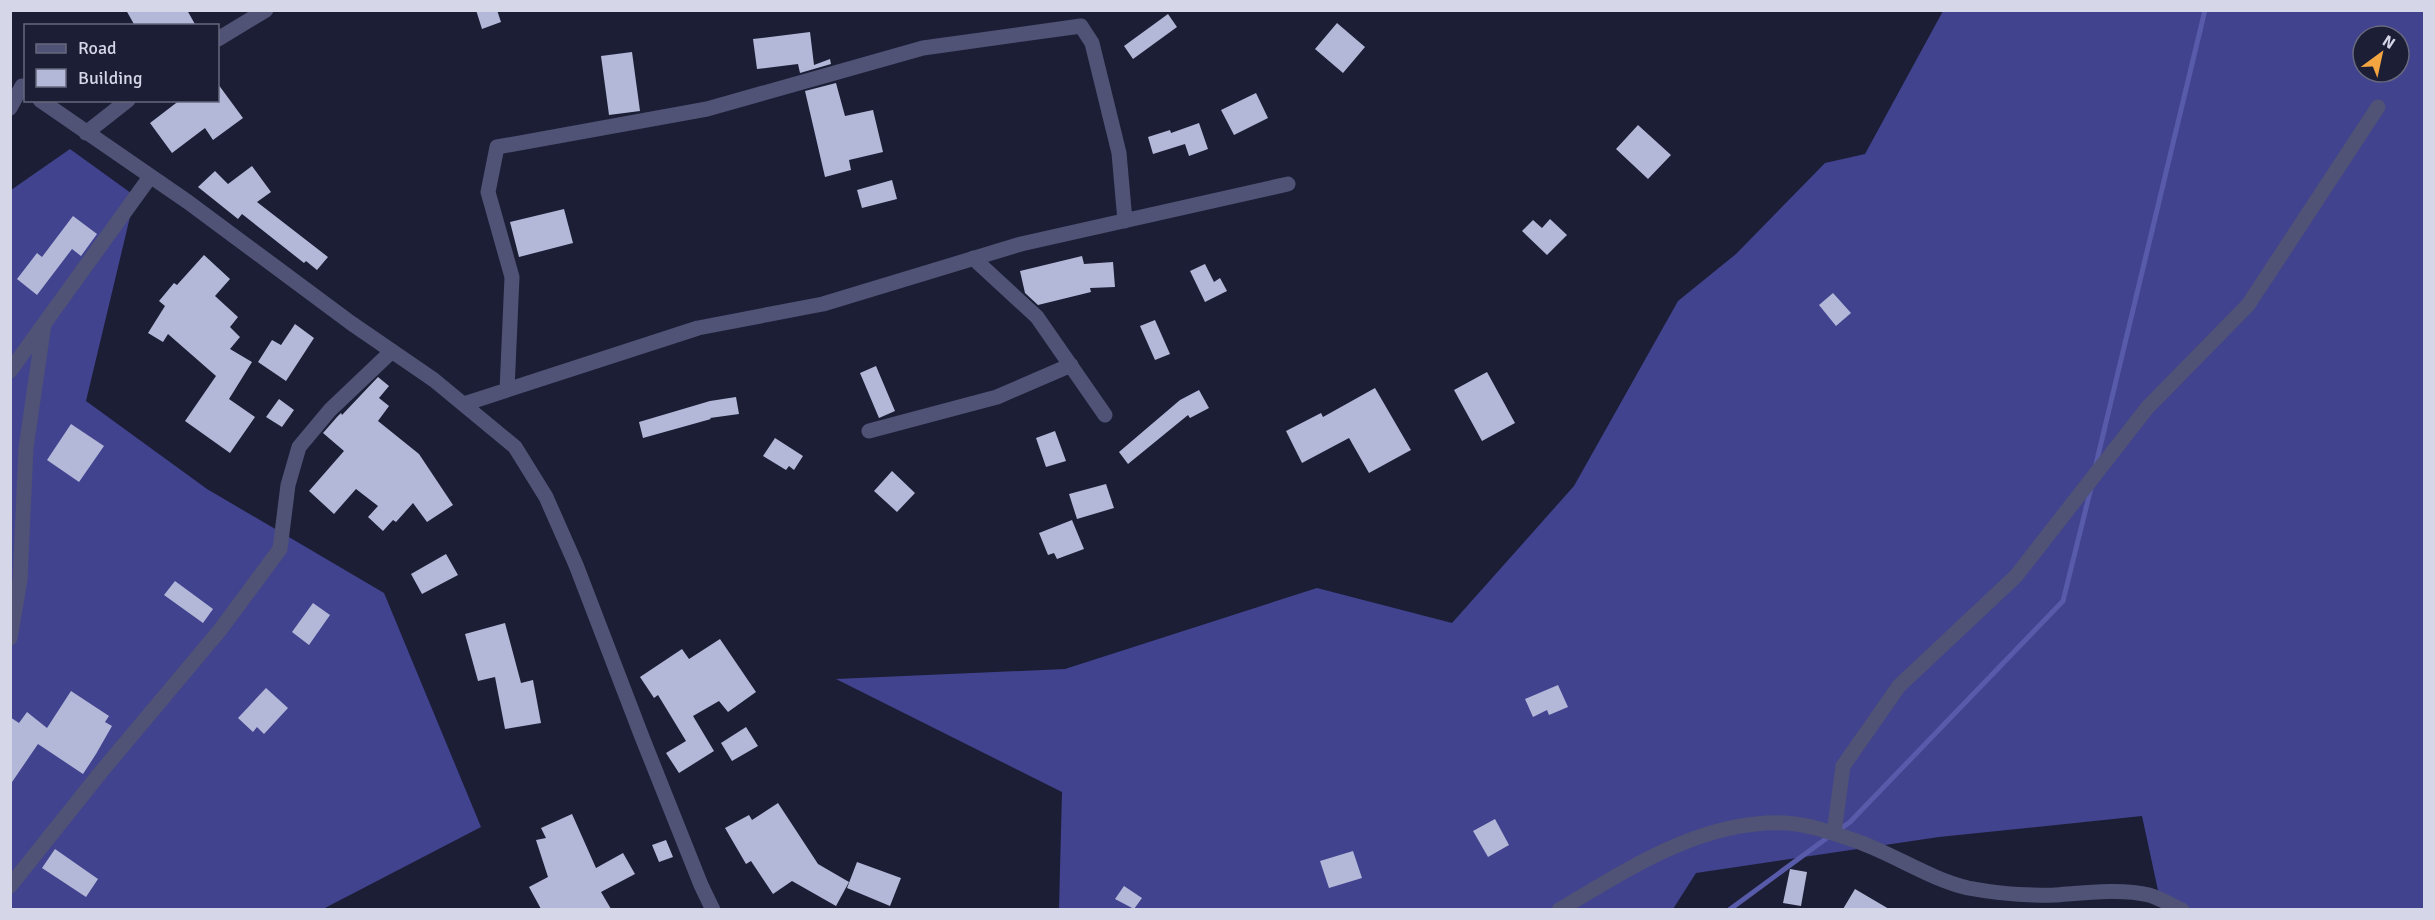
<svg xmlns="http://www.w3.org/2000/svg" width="2435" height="920" viewBox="0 0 2435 920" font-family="Signika,sans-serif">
<rect width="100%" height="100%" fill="#1c1e36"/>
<path fill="#41438e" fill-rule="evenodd" d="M1943,11H2424V909H2162L2142,816L1939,837L1696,873L1673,909H1059L1062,792L836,679L1065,669L1317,588L1452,623L1574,486L1678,301L1736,254L1825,163L1865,154ZM2363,36H2399V72H2363Z
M70,149L135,196L86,401L207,489L384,593L481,827L323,909L11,910V190Z"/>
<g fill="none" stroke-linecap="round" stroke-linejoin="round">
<path stroke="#585ba9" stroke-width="5" d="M2096,464L2205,10
M1839,830L1850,822L2063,601L2091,488
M1729,910L1831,835"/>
</g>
<path fill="#b3b8d8" d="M126,10H187L196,26H135Z
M476,10H497L501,22L482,29Z
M1168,14L1177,27L1133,59L1124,46Z
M1337,23L1365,47L1343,73L1315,49Z
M810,32L814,65L830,59L831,64L800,73L798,64L757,69L753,39Z
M632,52L640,111L609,115L601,56Z
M836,83L845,116L873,110L883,152L849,160L851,170L825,177L805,91Z
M218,84L243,118L213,140L205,128L172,153L150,123L180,100H218Z
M1256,93L1268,118L1234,135L1221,110Z
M1199,123L1208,149L1189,156L1185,144L1153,154L1148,137L1170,130L1171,133Z
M1638,125L1671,155L1648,179L1616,149Z
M252,166L271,192L257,202L328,257L317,270L306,261L304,263L242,214L238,219L198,187L215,171L228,184Z
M892,180L897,199L862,208L857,190Z
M564,209L573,243L519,257L510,222Z
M73,216L97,234L81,256L72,249L37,295L17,279L37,253L42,257Z
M1550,219L1567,235L1547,255L1522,231L1533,220L1542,228Z
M204,255L230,279L215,296L238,317L230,327L240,337L230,349L252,362L229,399L255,417L230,453L185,421L216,376L168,334L163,342L148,333L165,306L159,301L174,283L177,285Z
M1082,256L1084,264L1113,262L1115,287L1090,288L1091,292L1038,305L1025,293L1020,271Z
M1205,264L1214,282L1220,278L1227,291L1205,302L1190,271Z
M1833,293L1851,313L1836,326L1819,305Z
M1155,320L1170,354L1155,360L1140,326Z
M295,324L314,338L286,381L258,362L272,340L281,345Z
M876,366L895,411L879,418L860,373Z
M1487,372L1515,423L1482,441L1454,390Z
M378,377L389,386L379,398L389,406L378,421L419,454L453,505L427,522L413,503L396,522L393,520L383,531L368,517L378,506L356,489L334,514L309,491L344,451L323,433L337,417L341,413L342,415Z
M1375,388L1411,450L1369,473L1349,438L1302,463L1286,431L1321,413L1323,417Z
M1199,390L1209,408L1190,418L1188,415L1128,464L1119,452L1180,400Z
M736,397L739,414L710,418L711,419L643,438L639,422L710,401Z
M279,399L294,410L282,427L266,417Z
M71,424L104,446L79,482L47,460Z
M1055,431L1066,461L1046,467L1036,438Z
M775,438L803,456L794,470L789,466L786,470L763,456Z
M892,471L915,493L897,512L874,491Z
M1106,484L1114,508L1077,519L1069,494Z
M1072,520L1084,549L1057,559L1054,553L1048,555L1039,533Z
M446,554L458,575L422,594L411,574Z
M175,581L213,609L203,623L164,595Z
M313,603L330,615L309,645L292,632Z
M505,623L521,683L533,680L541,723L505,729L495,677L478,681L465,634Z
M720,639L756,692L728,712L719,701L693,716L714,751L679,773L666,753L686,741L658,695L654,698L640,677L682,649L689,659Z
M1558,685L1568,707L1549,715L1547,710L1533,717L1525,699Z
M266,688L288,708L264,734L257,727L253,732L238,718Z
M71,691L109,716L105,722L112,726L96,754L83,774L38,744L10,785V717L19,723L27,712L47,728Z
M746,727L758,746L732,761L721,743Z
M778,803L818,864L849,882L836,906L792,881L773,894L751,861L746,864L725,828L749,815L752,820Z
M572,814L596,868L623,853L635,874L601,892L611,909H541L529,887L548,877L536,840L546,838L541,828Z
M1495,819L1509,845L1488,857L1473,831Z
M666,840L673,857L659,862L652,845Z
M55,849L98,879L86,897L42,868Z
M1353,851L1362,878L1329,888L1320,861Z
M857,862L901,878L890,906L847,888Z
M1790,869L1807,872L1801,906L1783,903Z
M1124,886L1142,898L1134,909L1115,899Z
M1855,889L1889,909H1843Z"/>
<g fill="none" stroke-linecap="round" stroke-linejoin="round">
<path stroke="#505375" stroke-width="15" d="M218,39L266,10
M40,100L188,202L351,323L434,380L515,447L546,497L576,565L642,737L701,885L713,910
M10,108L22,86
M86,133L128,100
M973,258L1037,317L1105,415
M10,371L150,177
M507,390L512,277L488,192L497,147L707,109L923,48L1081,26L1092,43L1119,153L1125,221
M464,404L698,328L823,304L1021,244L1288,184
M869,431L997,397L1071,365
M10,638L20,580L26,448L44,324
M1834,833L1843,766L1899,686L2016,576L2147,408L2248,305L2378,107
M10,886L101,772L220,630L280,549L288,485L299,447L330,410L392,351
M1559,910C1628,869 1701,820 1785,823C1809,824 1836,834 1859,842C1895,855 1930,879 1968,888C1995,893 2026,896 2054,895C2082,893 2122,888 2149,895C2160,898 2171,905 2182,910"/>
</g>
<rect width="2435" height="920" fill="none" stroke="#d5d7e8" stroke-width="24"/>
<rect x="24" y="24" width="195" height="78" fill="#1c1e36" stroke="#66687d" stroke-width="1.5"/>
<rect x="36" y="44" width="30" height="9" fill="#505375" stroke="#66687d" stroke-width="1.5"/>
<text x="78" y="54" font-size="18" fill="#d5d7e8">Road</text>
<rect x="36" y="69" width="30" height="18" fill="#b3b8d8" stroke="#66687d" stroke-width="1.5"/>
<text x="78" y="84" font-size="18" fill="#d5d7e8">Building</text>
<g transform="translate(2381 54) rotate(33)"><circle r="28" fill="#1c1e36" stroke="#66687d" stroke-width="1.5"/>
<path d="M0-4.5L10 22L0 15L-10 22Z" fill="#f2a541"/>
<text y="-9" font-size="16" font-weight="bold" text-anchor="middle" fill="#d5d7e8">N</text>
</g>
</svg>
